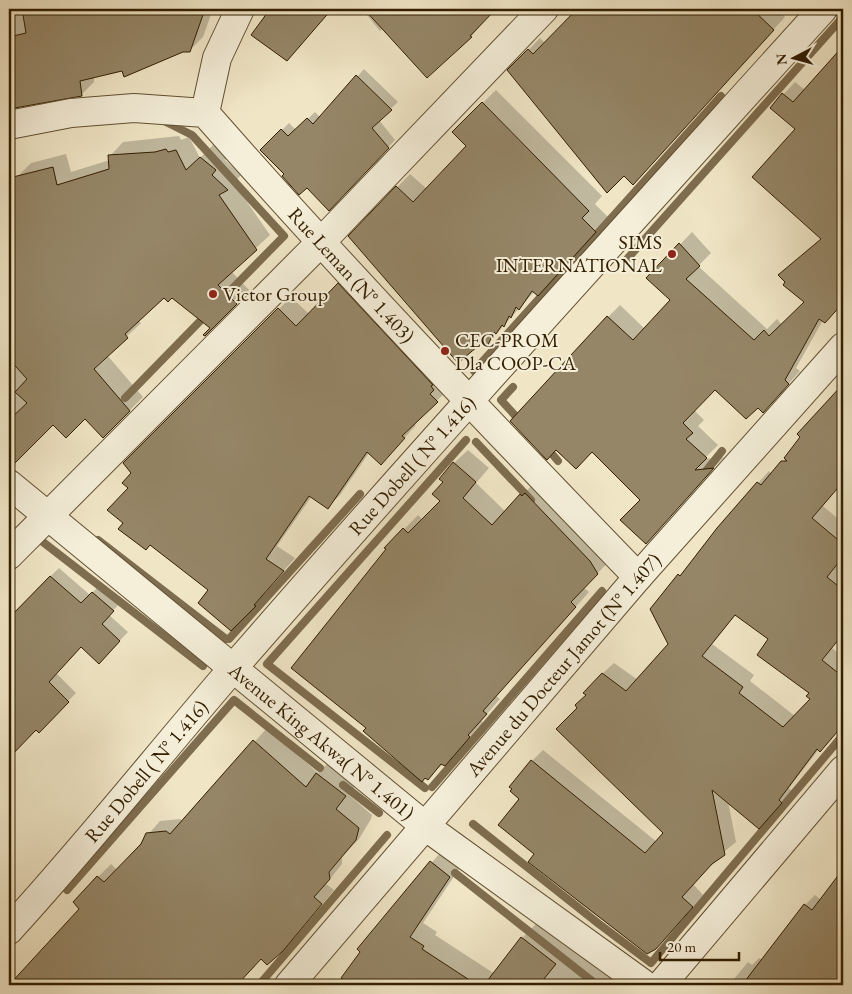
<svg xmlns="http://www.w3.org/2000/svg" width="852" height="994" viewBox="0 0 852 994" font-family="'EB Garamond',serif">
<rect width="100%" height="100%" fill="#f0e6c6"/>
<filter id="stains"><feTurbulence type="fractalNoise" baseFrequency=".004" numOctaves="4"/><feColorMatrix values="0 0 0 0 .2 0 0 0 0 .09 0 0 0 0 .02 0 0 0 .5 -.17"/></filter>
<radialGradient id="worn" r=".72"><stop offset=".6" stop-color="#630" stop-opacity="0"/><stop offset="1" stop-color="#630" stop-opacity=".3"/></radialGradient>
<path fill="#0003" fill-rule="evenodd" d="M9,9H78L79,13L89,9H213L203,37L190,50L94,77V82L81,95L9,108Z
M272,9H333L324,17L253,35Z
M362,9H495L471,37L383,28L380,31Z
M578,9H647L634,24L658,46L694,9H776L785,17L644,172L509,70L540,38L545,43Z
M843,48V303L825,321L823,320L796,368L800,371L775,399L757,406L715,389L694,410L704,420L698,426L718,445L704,459L724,457L646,542L641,500L608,317L620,305L645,329L672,300L648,278L692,232L711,253L698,266L767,329L777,319L782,325L806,302L780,275L822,238L797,129L771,108L795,82L805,90Z
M364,69L398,102L379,120L395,140L329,209L307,186L286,174L262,150L289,123L296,130L315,112L321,118Z
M496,90L602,196L595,204L608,217L552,281L535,291L488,343L350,236L410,174L427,189L467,146L453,132Z
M179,136L181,140L189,137L200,158L214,144L229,156L225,160L241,175L234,183L270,235L231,271L249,290L208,332L212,328L172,297H164L138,320L141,323L107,355L143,397L103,437L86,417L53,424L17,460L9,452V200L20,192L18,176L31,163L66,154L71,172L110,160V156L123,142Z
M351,272L449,389L413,424L416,425L393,451L369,453L340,495L328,507L312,496L277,546L295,558L265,592L267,593L231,629L209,590L125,523L132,473L125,463L291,297L309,314Z
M843,386V482L823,506L843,523V634L832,648L843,657V725L819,749L789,788L792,791L759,828L728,801L736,842L714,860L693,884L703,895L668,936L647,953L581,904L547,874L536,854L521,799L532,761L543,750L657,842L665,833L579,708L602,674L614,663L638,680L669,644L652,609L758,483L769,471L772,474L786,458L802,437L799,434ZM736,614L770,639L811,692L812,699L795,716L750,681L754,675L712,644Z
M468,450L489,468L476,483L506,512L535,482L611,559L584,588L589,592L496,696L500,699L481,721L483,722L458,750L428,778L368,728L386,548L418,515L423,520L442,501L444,482L454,463Z
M59,568L90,595L101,584L121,602L109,615L128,632L107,654L81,645L56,673L76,693L39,731L36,728L9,756V617Z
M267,728L318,773L330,761L358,782L349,795L372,815L371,819L359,839L342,857V864L326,884L334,890L295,937L281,951L262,957L241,981L246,985H28L19,976L81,909L98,877L111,864L117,870L160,821L180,819L183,821Z
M445,847L463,863L423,923L437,932L435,935L495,974L522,938L536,924L621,985H346L362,952L359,949Z
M843,871V985H729L748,962L752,965L759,958L762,960L805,905L815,895L821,900Z"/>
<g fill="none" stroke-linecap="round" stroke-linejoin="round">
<path stroke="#7e6d4f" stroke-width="8" d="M164,121L192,135L284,236L221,300
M628,258L843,17
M474,371L721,96
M513,387L501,400L521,422
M125,398L207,314
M476,442L531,500
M547,448L558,461
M702,476L722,451
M9,516V518
M98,540L226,639H229L360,494
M35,544L39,539L203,666
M9,570L18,561
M343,785L379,813
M432,787L602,591
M425,788L267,664L466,440
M473,824L599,924L651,963L843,735
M455,873L597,985
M67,890L234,700L320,768
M259,985L387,835"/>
</g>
<path fill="#958667" stroke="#331e00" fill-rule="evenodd" d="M22,9H205L190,52H183L124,77L122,71L80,81L82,96L9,109V37L26,33Z
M270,9H332L287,61L251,35Z
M364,9H496L470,36L472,37L427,78Z
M577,9H752L774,30L633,185L624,176L607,193L507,70L528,49L533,54Z
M843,46V303L825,323L819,319L785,380L789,384L763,413L758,408L746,419L715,390L683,423L693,433L686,439L707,458L695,470L714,468L646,544L620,520L640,500L592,452L576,469L556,450L547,460L510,421L607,316L633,340L670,300L646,278L679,243L700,266L686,279L754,340L764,330L769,336L804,302L783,285L785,282L778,275L821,239L752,177L795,129L770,108L782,93L793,102Z
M356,75L392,110L372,128L389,148L329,211L307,188L299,195L282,176L284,174L260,150L281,129L288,136L307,118L313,124Z
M482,102L589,211L582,218L596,232L538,296L532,291L519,310L516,307L511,318L509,316L504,327L502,325L496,334L494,332L488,345L484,341L458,363L348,236L396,186L413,202L466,146L452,132Z
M166,149L168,152L176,150L186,170L200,157L216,170L212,175L228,190L219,195L257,250L218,285L237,304L205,336L203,335L210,328L172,298L168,302L164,298L125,334L128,338L94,369L130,411L103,438L85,419L66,438L53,425L9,469V420L27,403L15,392L27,379L9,359V178L53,167L57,185L109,169L108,155L155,152Z
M338,283L433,385L431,386L434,390L430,394L438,402L402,436L405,438L381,465L367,452L328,509L309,496L266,559L284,571L254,605L256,606L231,631L198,603L208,590L150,545L146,550L118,529L123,523L107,510L128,488L122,483L131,473L123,463L278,308L296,326Z
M843,384V482L812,518L843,544V557L827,577L843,590V634L822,660L843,677V725L820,752L817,749L779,800L782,803L759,829L712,790L725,855L712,864L682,897L693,907L656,949L647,954L528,862L534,854L498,825L519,799L510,791L512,789L509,787L531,760L645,853L663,833L556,729L577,708L575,705L586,695L583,693L602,673L626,691L668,644L650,609L678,574L680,576L717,528L757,482L761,485L781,461H787L784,458L800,437L797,434ZM735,615L768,639L757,655L809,693L806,696L810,699L783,727L739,693L743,687L702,656Z
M453,462L476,482L463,498L492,525L520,494L522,496L525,493L590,561L598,574L571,602L576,607L483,711L487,714L468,735L470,737L445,766L441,764L428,780L425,778L422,782L363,731L366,728L291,668L386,549L384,548L403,528L408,533L440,501L432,494L443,482L439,479Z
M50,576L81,603L92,592L114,611L102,624L120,641L99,664L81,647L49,682L69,702L39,733L36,730L9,758V618Z
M253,740L306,787L316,773L346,796L336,809L359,828L356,840L329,872L330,879L314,897L322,904L282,952L267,965L261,959L237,985H9L79,909L73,902L97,876L104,882L141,844L146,833L166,831L170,834Z
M430,861L450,877L410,937L424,946L422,949L477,985H352L341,978L360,952L357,949Z
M843,869V985H742L804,904L812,910Z
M521,937L556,964L539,985H484Z"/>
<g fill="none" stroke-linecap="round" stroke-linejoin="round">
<g stroke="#625032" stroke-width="30">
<g id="minor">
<path d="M205,113L217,58L240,9"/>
<path id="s1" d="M9,125L71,113L134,108L205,113C345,272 491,425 638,577"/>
<path d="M9,555L320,243L544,9"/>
<path id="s2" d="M9,930C87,845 158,755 234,667C427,445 626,227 823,9"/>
<path id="s3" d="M289,985L638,577L843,347"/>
<path d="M661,985L843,770"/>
</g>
</g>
<g stroke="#625032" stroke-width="30">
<g id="tertiary">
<path id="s4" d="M9,484L425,826L645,985"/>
</g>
</g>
<use href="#minor" stroke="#f5efda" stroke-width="28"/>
<use href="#tertiary" stroke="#f5efda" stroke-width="28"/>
</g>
<g fill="#8f2418" stroke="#f5efda" stroke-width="2">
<circle cx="672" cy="254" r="5"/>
<circle cx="213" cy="294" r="5"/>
<circle cx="445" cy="351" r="5"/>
</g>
<g text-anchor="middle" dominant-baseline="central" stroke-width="4" stroke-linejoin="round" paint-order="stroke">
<g font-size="20" fill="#331e00" stroke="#f5efda" text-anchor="start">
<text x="662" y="242" text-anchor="end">SIMS<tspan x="662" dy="23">INTERNATIONAL</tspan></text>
<text x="223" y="294">Victor Group</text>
<text x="455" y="340">CEC-PROM<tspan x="455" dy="23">Dla COOP-CA</tspan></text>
</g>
<g font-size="20" fill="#331e00" stroke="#f5efda">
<text stroke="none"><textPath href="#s1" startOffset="416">Rue Leman (N° 1.403)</textPath></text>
<text stroke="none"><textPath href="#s2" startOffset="615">Rue Dobell ( N° 1.416)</textPath></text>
<text stroke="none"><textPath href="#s3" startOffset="422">Avenue du Docteur Jamot (N° 1.407)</textPath></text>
<text stroke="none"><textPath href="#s4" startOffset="405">Avenue King Akwa( N° 1.401)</textPath></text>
<text stroke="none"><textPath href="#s2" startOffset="210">Rue Dobell ( N° 1.416)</textPath></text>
</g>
</g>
<rect width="852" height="994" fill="none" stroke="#f0e6c6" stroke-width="30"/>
<rect x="10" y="10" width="832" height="974" fill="none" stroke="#331e00" stroke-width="2.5"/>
<rect x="15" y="15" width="822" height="964" fill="none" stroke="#331e00"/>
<g transform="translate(794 58) rotate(264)" stroke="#f5efda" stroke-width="4" paint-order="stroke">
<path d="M0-4L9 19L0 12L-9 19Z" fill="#331e00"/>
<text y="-8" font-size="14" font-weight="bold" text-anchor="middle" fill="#331e00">N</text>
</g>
<path d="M660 952v8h79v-8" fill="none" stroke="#331e00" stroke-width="2.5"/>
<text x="667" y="952" font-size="15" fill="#331e00" stroke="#f5efda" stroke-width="4" paint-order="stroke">20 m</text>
<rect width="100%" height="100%" filter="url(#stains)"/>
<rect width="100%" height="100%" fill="url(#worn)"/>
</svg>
